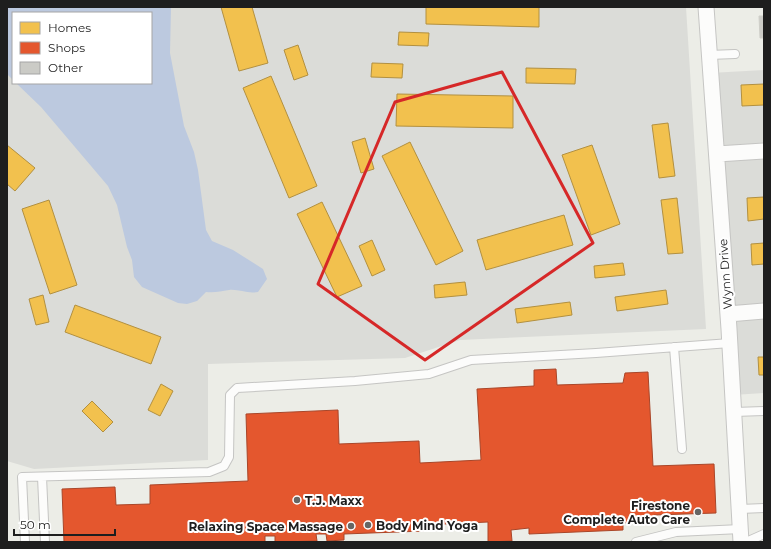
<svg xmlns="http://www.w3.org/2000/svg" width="771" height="549" viewBox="0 0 771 549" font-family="Montserrat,sans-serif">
<rect width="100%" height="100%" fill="#ecede7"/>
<path fill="#dbdcd8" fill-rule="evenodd" d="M7,7H686L706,329L460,340L405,358L208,364V460L34,469L7,461ZM13,13H151V83H13Z
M764,70V393L733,395L710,73Z"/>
<path fill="#bcc9df" d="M7,7H171L170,53L184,126L194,152L198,170L206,230L212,241L233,250L263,269L267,279L258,292C247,294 239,289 229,290C221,291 215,293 206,292L197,301L187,304L178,303L142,287L134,277L132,260L127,247L117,205L108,186L41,107L16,83H151V13H13V80L7,74Z"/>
<path fill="#f2c14e" stroke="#b29040" d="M221,7H252L268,63L239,71Z
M426,7H539V27L426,24Z
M399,32L429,33L428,46L398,45Z
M298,45L308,75L294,80L284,50Z
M372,63L403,64L402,78L371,77Z
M526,68L576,69L575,84L526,83Z
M271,76L317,186L289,198L243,88Z
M764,84V105L742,106L741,85Z
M397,94L513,96V128L396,126Z
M668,123L675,176L659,178L652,125Z
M365,138L374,169L361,173L352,142Z
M410,142L463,251L436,265L382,156Z
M7,145L35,168L15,191L7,184Z
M592,145L620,224L591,235L562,155Z
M764,197V219L748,221L747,198Z
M677,198L683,253L668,254L661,200Z
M49,200L77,285L50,294L22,209Z
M322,202L362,286L337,297L297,214Z
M564,215L573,245L486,270L477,240Z
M372,240L385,270L372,276L359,246Z
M764,243V264L752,265L751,244Z
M623,263L625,275L595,278L594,266Z
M465,282L467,295L435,298L434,285Z
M666,290L668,304L617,311L615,297Z
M43,295L49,322L36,325L29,299Z
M570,302L572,315L517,323L515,309Z
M75,305L161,337L151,364L65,332Z
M758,357H764V375H759Z
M161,384L173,391L160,416L148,410Z
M92,401L113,422L103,432L82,411Z"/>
<path fill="#e4572e" stroke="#a94629" d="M556,369L557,385L623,383L625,373L648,372L653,466L714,464L716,513L654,515L655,522L623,523V530L529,534V528L511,530L512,541L488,542V522L424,525V531L344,534V540L327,541L326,534H316L317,541L281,542H275V536H265V542H64L62,489L115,487L116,505L150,504V485L248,481L246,414L338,410L339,444L419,441L420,463L481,460L477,389L534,386V370Z"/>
<path fill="#cbcbc6" stroke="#cfcfc9" d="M759,16H764V38H760Z"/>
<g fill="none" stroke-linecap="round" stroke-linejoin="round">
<g stroke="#c5c5c3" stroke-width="10">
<path id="lane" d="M709,55L735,54
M674,347L682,449
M734,412L764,411
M42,477L45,542
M740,509L764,508
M25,542L22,477L209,472L224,466L229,457L230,395L237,388L355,381L429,374L471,360L596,353L730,343
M636,542L676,532L741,529
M746,542L764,534"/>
</g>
<g stroke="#c5c5c3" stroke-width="17">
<path id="street" d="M706,7L729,329L741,542
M717,154L764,151
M728,314L764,311"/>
</g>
<use href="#lane" stroke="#fcfcfb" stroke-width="8"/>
<use href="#street" stroke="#fcfcfb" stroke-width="15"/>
</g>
<path fill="none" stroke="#d62828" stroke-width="3" stroke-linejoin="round" d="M502,72L593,243L425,360L318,284L395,102Z"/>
<g fill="#666664" stroke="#fff" stroke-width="1.5">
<circle cx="297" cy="500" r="4"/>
<circle cx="698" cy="512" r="4"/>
<circle cx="368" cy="525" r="4"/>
<circle cx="351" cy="526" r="4"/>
</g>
<g text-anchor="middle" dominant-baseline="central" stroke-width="4" stroke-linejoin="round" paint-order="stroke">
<g font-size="12" fill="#1e1e1e" stroke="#fff">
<text transform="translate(725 274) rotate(-94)">Wynn Drive</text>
</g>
<g font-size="12" font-weight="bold" fill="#1e1e1e" stroke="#fff" text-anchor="start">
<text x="305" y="500">T.J. Maxx</text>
<text x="690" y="505" text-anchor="end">Firestone<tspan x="690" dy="14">Complete Auto Care</tspan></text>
<text x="376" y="525">Body Mind Yoga</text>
<text x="343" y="526" text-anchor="end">Relaxing Space Massage</text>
</g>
</g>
<rect width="771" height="549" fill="none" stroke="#1e1e1e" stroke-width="16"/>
<rect x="12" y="12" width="140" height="72" fill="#ffffff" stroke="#a5a5a5"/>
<rect x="20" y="22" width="20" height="12" fill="#f2c14e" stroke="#a5a5a5"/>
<text x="48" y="32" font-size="12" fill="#1e1e1e">Homes</text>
<rect x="20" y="42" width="20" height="12" fill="#e4572e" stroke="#a5a5a5"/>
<text x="48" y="52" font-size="12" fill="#1e1e1e">Shops</text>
<rect x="20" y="62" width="20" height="12" fill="#cbcbc6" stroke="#a5a5a5"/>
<text x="48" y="72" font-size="12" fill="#1e1e1e">Other</text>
<path d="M14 529v6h101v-6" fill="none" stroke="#1e1e1e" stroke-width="2"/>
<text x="20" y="529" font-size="12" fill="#1e1e1e" stroke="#ffffff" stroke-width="3" paint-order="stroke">50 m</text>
</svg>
